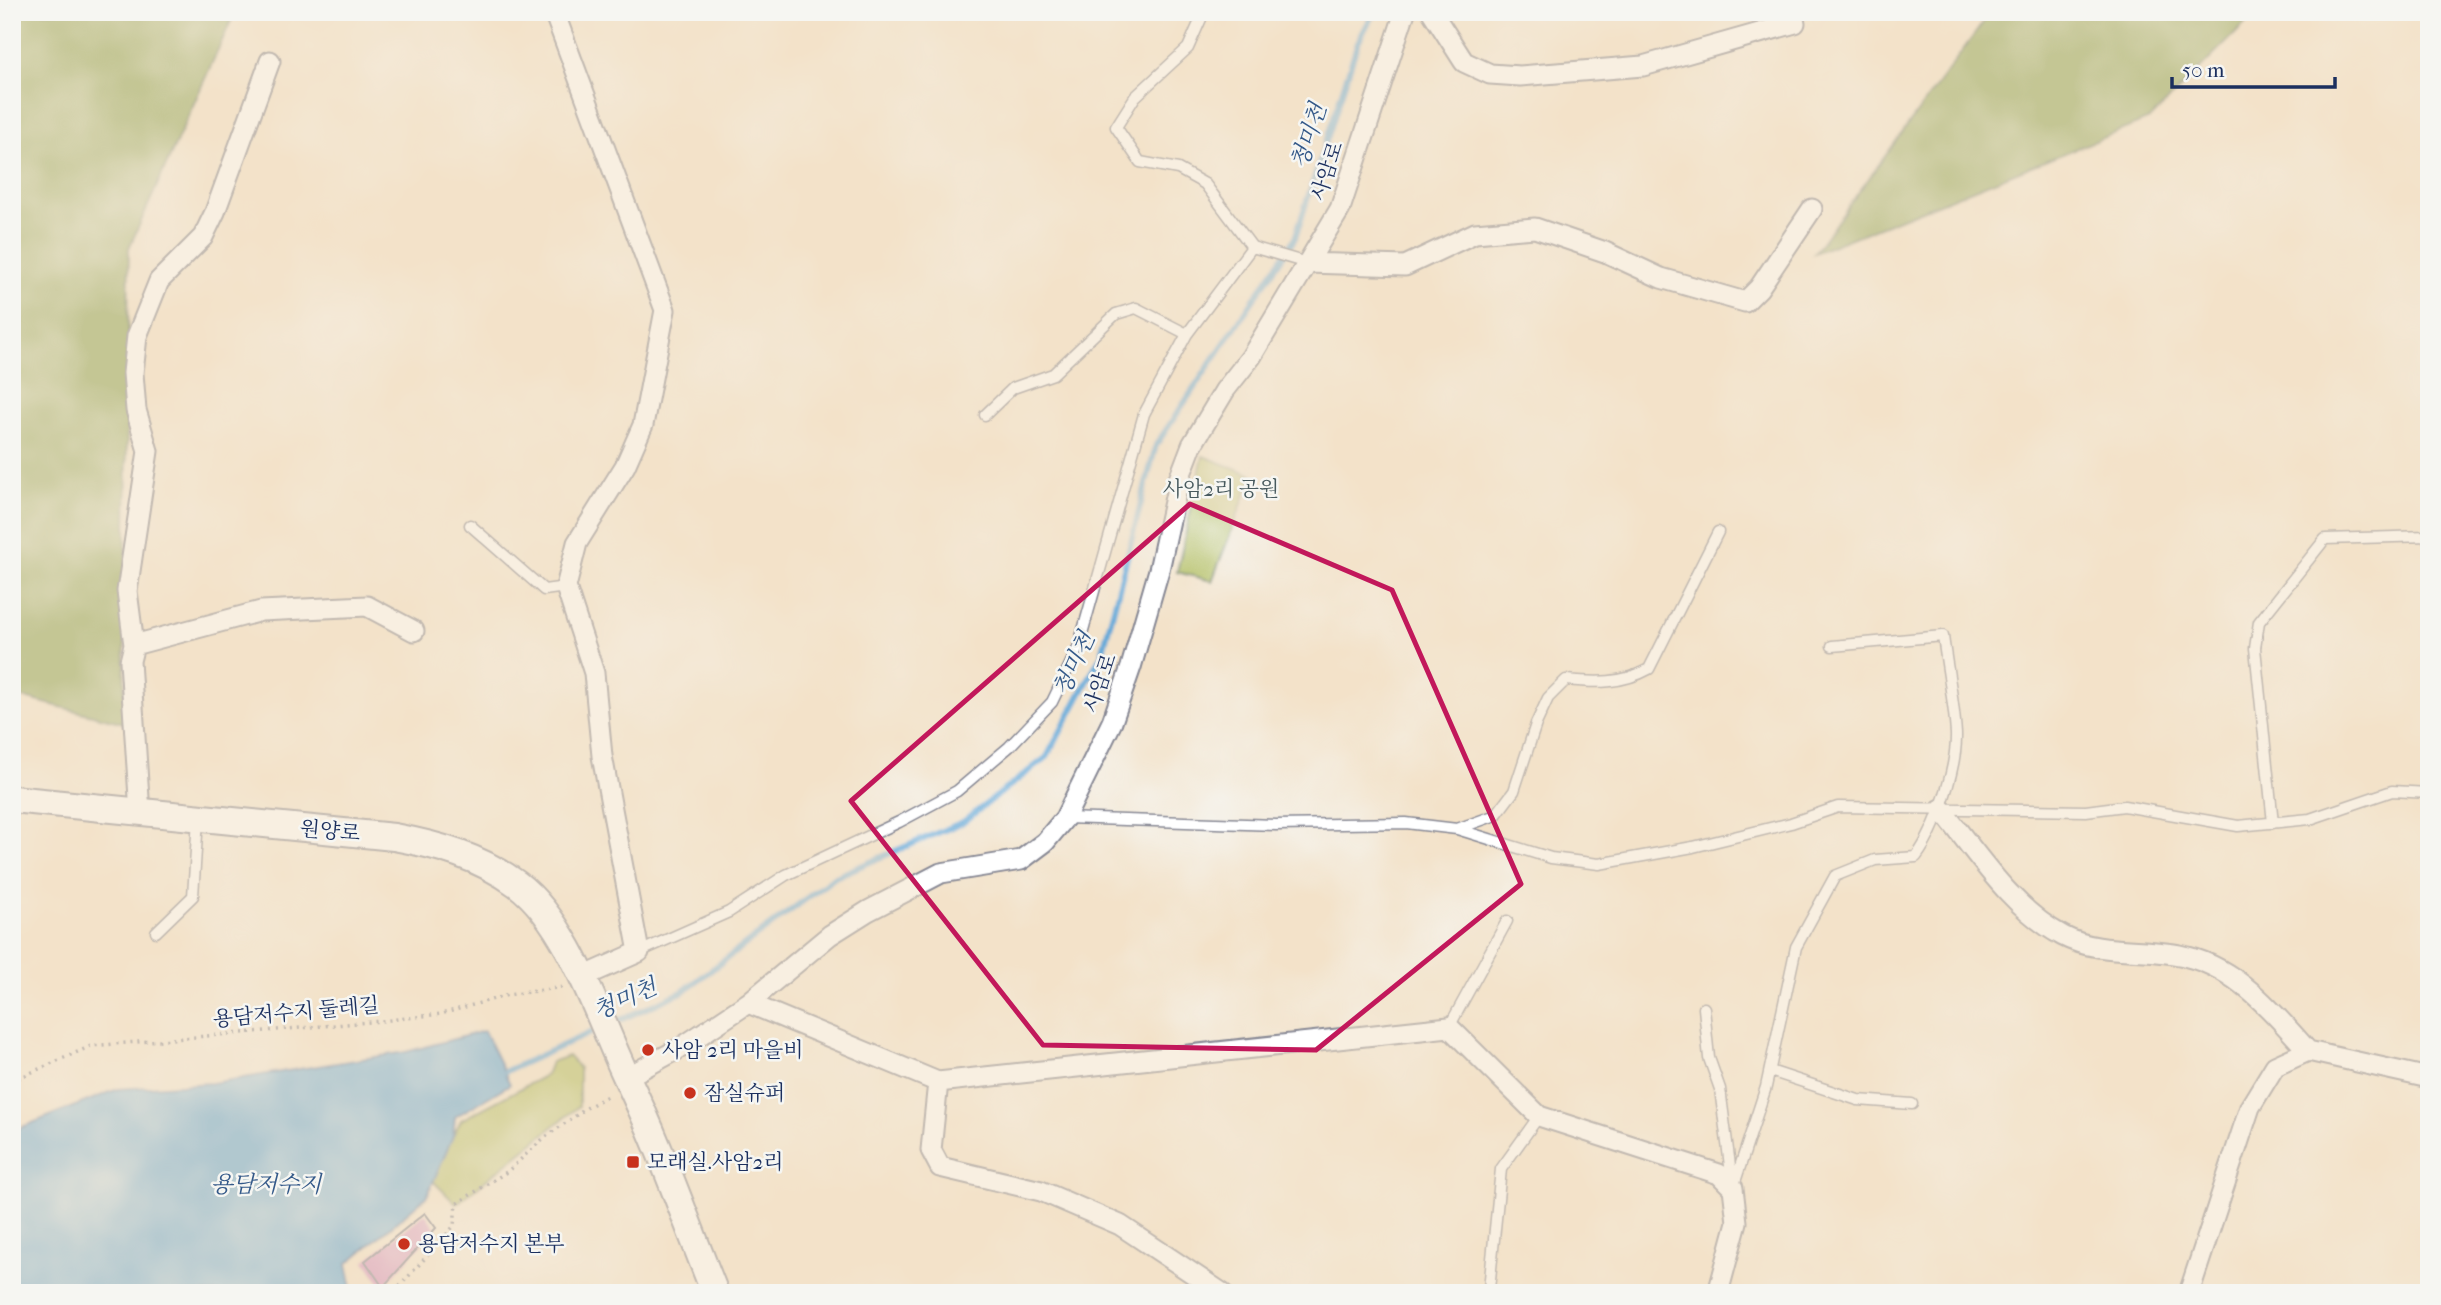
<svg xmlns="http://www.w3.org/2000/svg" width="2441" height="1305" viewBox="0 0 2441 1305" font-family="'IM FELL French Canon','Noto Serif KR',serif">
<rect width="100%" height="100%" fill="#f6f6f2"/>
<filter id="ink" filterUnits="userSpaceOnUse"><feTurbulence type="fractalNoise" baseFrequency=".0143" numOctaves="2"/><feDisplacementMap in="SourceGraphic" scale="14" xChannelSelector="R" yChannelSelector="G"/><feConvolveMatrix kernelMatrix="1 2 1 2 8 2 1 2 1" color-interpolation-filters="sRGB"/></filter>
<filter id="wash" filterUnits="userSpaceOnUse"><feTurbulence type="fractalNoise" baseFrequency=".00686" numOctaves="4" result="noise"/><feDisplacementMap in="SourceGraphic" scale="28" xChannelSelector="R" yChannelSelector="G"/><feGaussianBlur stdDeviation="1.57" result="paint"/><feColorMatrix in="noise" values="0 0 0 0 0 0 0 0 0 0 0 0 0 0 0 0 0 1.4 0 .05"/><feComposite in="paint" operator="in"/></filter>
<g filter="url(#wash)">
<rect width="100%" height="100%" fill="#f3e2c9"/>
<path fill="#b1bd5f" stroke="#66765e" stroke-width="2" d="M1203,456L1253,475L1212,581L1177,572Z
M568,1056L579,1068V1106L456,1204L431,1179L461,1120L546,1075L551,1062Z"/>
<path fill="#8ca456" stroke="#546a5a" stroke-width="2" d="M12,12H235L129,248L124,723L12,695Z
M1995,12H2257L2150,119L1814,253L1985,20Z"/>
<path fill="#63a8d8" stroke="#3f6c9b" stroke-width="2" d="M484,1031L510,1084L455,1117L453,1136L427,1196L347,1264L353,1293H12V1131L118,1089L212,1083L406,1052Z"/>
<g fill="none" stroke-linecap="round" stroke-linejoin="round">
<path stroke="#63a8d8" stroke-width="6" d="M609,1025L682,992L835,877L963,822L1047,757L1102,654L1156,445L1295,238L1358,42L1374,12
M506,1071L599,1029"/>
</g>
<g id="blocks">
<path fill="#d58fc0" d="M425,1213L436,1228L383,1287L365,1261Z"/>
</g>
</g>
<g filter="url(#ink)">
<use href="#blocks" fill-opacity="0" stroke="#878894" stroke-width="2"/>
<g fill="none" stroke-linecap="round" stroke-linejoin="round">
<g stroke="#878894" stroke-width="13">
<path id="service" d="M1204,12L1188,48L1135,97L1116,127L1140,162L1178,169L1205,184L1252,247L1307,263
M985,415L1013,388L1053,374L1116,314L1136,308L1187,334
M470,525L544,590L566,587
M1065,818L1276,825L1406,823L1457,829L1551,858L1599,864L1693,847L1791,823L1838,807L2086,811L2124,806L2238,826L2310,819L2392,791L2429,793
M2273,823L2255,648L2259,622L2325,539L2429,536
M1457,829L1496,815L1514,791L1536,724L1548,698L1566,680C1596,683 1622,684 1649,669L1718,532
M156,932L193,896L198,819
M639,952L729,912L786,875L899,822L957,791L1009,747L1052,702L1078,648L1144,414L1187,334L1252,247
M1704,1008L1709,1058L1720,1089L1732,1181
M1449,1027L1507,921
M1770,1071L1858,1100L1912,1104
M1733,1188L1766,1087L1796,947L1835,876L1875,860L1916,857C1936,830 1957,768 1956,734C1954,701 1947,668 1943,636L1832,646
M1483,1293L1489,1289L1501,1169L1539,1116"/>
</g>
<g stroke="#878894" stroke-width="23">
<path id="minor" d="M554,12L665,310L643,425L625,466L577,543L566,587L594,673L602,756L639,952L583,977
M1432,12L1464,62L1490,74L1520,76L1643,66L1795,23
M1307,263L1405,266L1475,233L1535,228L1605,252L1661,278L1745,302L1759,288L1812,209
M134,645L261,611L367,606L414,631
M1941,809C1977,853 2011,908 2063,936C2101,956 2148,946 2188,957C2238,969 2276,1015 2308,1051
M140,813L130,661L134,645L127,591L148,451L136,410L133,373L137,336L159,281L203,237L215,212L270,61
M748,1003L938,1082L1449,1027L1539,1116L1719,1174L1733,1188L1737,1222L1718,1293
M627,1077L682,1047L748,1003L830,935L868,911L941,873L1021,860L1045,842L1065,818L1112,722L1131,667L1159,570L1179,479L1192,445L1225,390L1251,357L1340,209L1405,12
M938,1082L931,1150L940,1167L1041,1191L1120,1225L1222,1293
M2189,1293L2250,1107L2275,1066L2308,1051L2429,1078"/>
</g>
<g stroke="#878894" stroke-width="30">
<path id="secondary" d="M12,799L394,837C438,845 480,857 517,884C569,923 599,1019 626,1076C660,1146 686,1221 715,1293"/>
</g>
<path stroke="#878894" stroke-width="3.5" stroke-dasharray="2 5" stroke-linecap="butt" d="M12,1081L91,1046L381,1021L441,1014L508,995L563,987
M398,1293V1288L454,1226L456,1204L508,1171L544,1138L588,1107L609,1095"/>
<use href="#service" stroke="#fff" stroke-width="10"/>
<use href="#minor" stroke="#fff" stroke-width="19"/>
<use href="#secondary" stroke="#fff" stroke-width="26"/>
</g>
</g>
<path d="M0 0H2441V1305H0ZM1190,504L1392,590L1521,884L1316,1050L1043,1045L851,801Z" fill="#f3e2c9" fill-opacity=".55" fill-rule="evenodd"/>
<path fill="none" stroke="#c2185b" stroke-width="5" stroke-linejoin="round" d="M1190,504L1392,590L1521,884L1316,1050L1043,1045L851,801Z"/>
<g fill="#c8321e" stroke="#f6f6f2" stroke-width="2.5">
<circle cx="648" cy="1050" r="7"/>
<circle cx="690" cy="1093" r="7"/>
<rect x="626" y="1155" width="14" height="14" rx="3.5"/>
<circle cx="404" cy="1244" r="7"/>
</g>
<g text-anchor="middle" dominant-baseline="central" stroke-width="5" stroke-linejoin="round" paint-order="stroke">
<g font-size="21" fill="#1b2f5e" stroke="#f6f6f2">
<text transform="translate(1327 171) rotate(-72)">사암로</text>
<text transform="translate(1100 683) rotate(-71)">사암로</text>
<text transform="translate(330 831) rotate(5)">원양로</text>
<text transform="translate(296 1012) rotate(-5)">용담저수지 둘레길</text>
</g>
<g font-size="21" fill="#485a5e" stroke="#f6f6f2">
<text x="1221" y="489">사암2리 공원</text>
</g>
<g font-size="21" fill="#1b2f5e" stroke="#f6f6f2" text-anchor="start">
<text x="662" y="1050">사암 2리 마을비</text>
<text x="704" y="1093">잠실슈퍼</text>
<text x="647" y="1162">모래실.사암2리</text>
<text x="418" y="1244">용담저수지 본부</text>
</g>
<g font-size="23" font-style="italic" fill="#345989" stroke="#f6f6f2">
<text transform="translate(1309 136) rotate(-72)">청미천</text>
<text transform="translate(1074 664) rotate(-65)">청미천</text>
<text transform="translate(625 999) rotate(-24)">청미천</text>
<text x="266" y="1184">용담저수지</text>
</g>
</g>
<rect width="2441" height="1305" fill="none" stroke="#f6f6f2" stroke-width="42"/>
<path d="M2172 77v10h163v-10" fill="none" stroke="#1b2f5e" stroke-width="3.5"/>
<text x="2182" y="77" font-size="21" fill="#1b2f5e" stroke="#f6f6f2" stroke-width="5" paint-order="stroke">50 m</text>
</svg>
